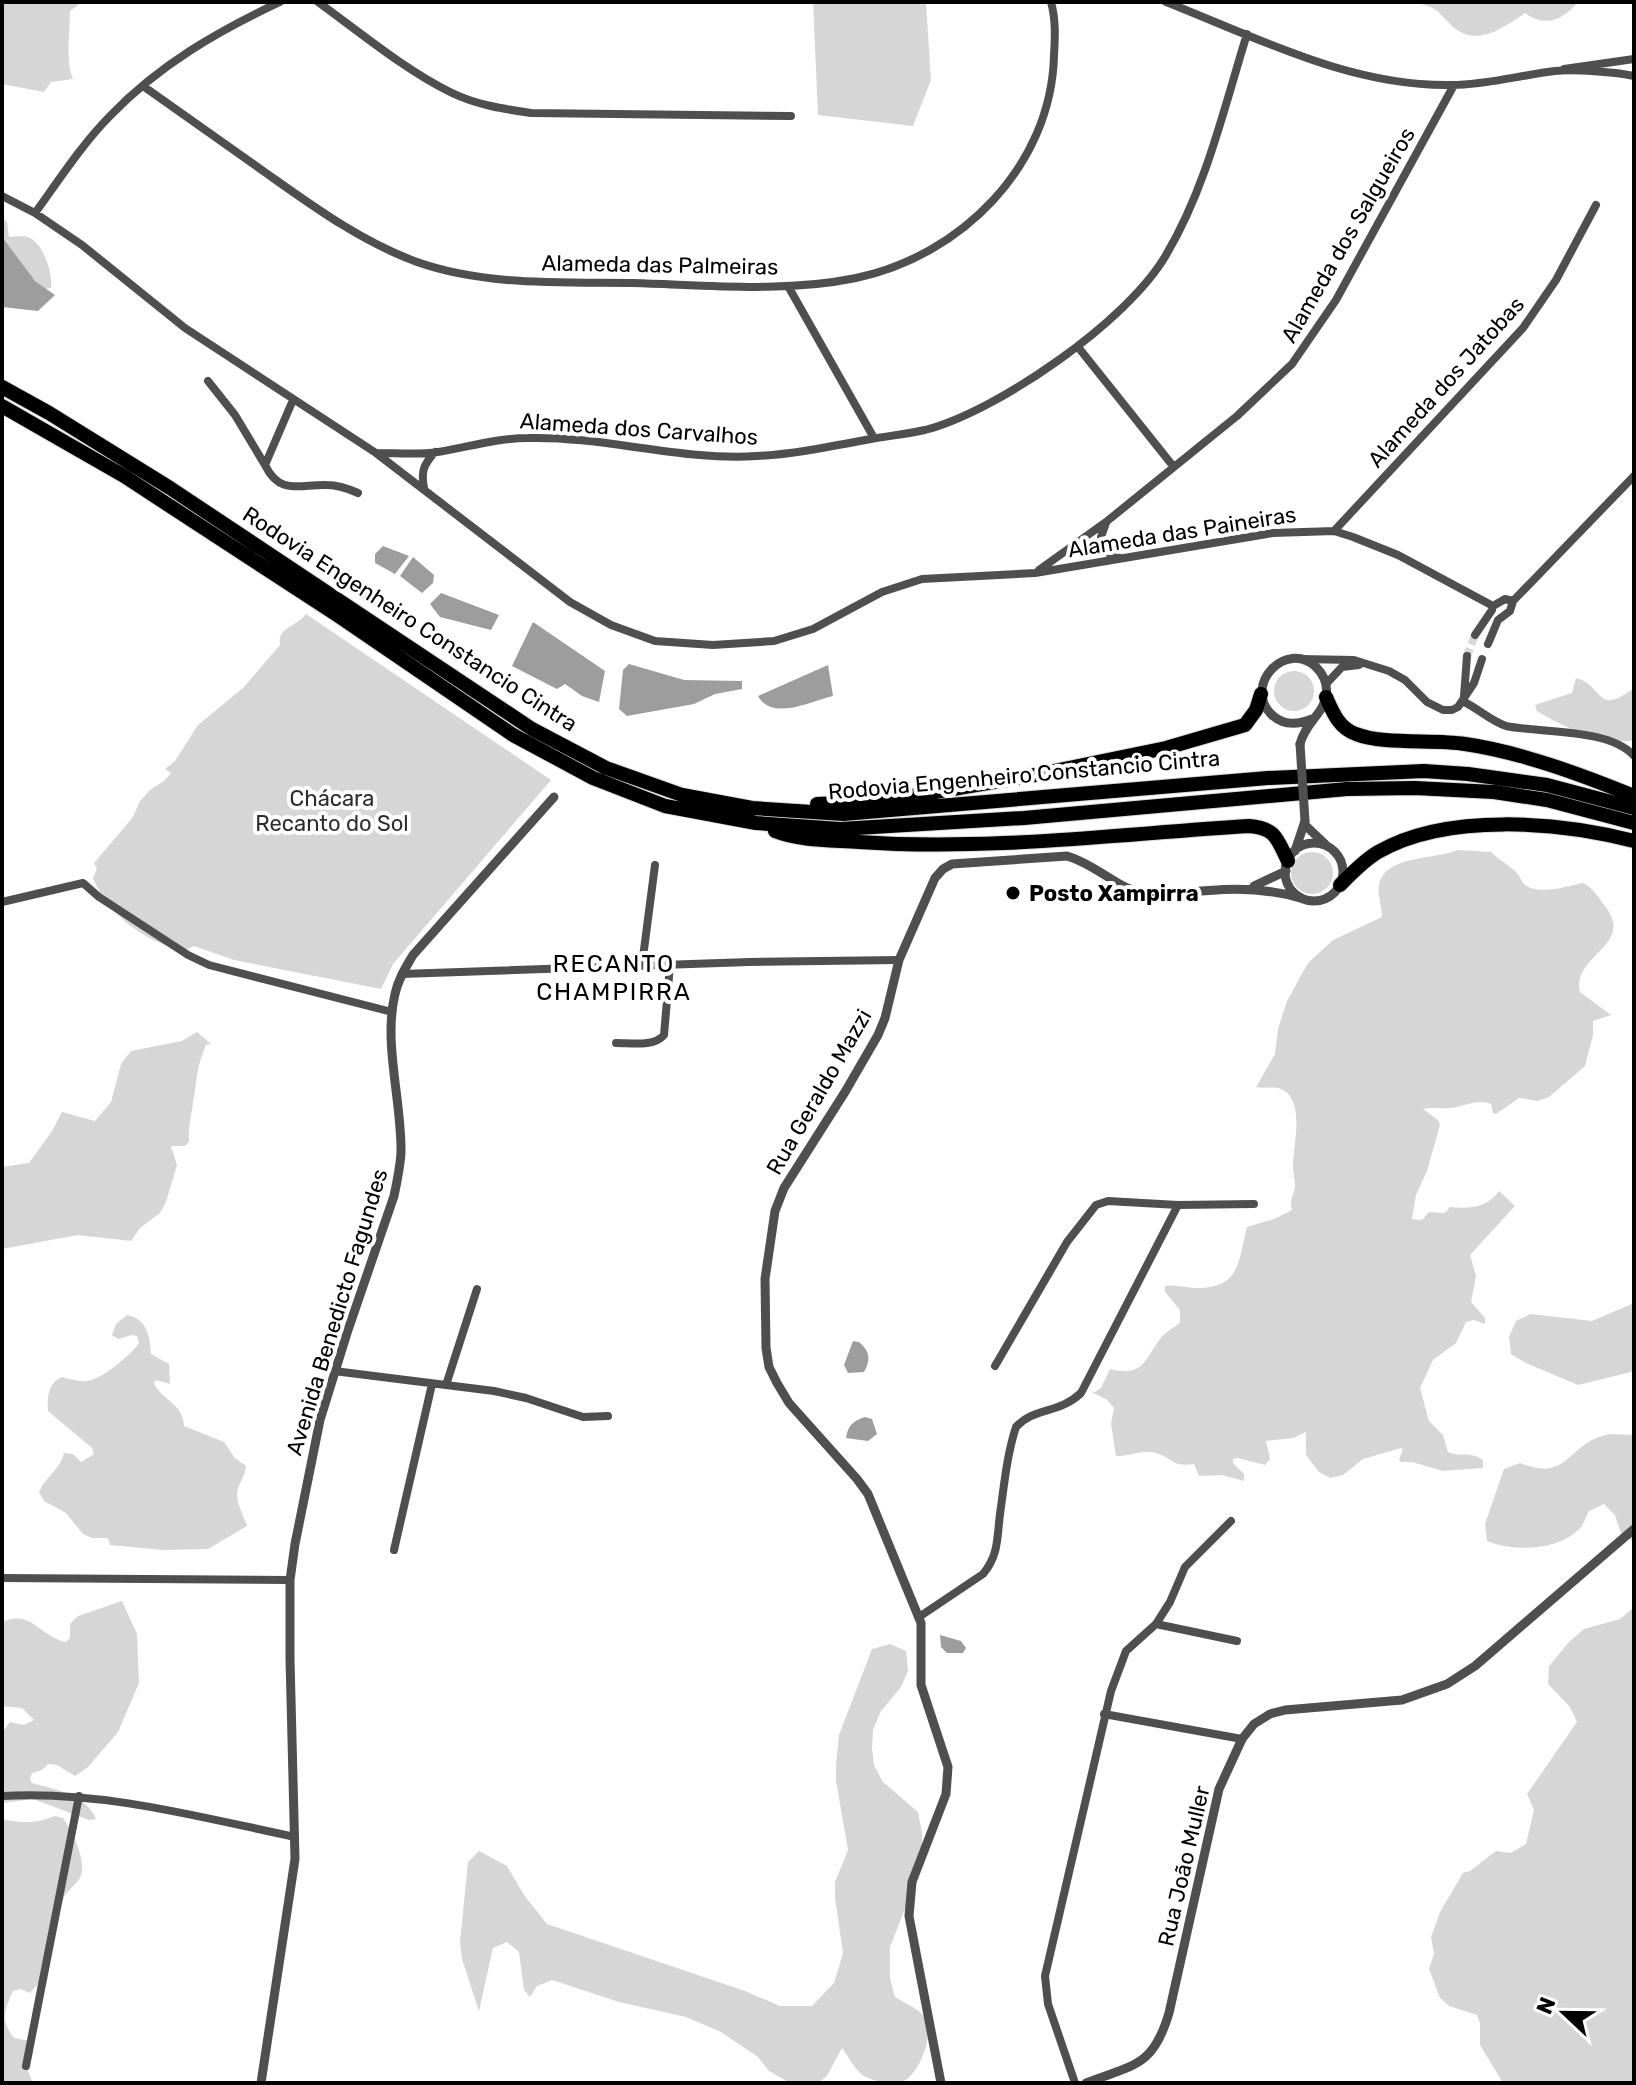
<svg xmlns="http://www.w3.org/2000/svg" width="1636" height="2085" viewBox="0 0 1636 2085" font-family="Rubik,sans-serif">
<rect width="100%" height="100%" fill="#fff"/>
<path fill="#d6d6d6" d="M2,2H82L70,11C70,33 65,59 73,79L51,82L44,92L2,84Z
M813,2H926L931,80L913,126L818,115Z
M1412,2H1578C1563,20 1545,28 1525,13C1502,29 1474,49 1450,24C1435,8 1435,7 1412,2Z
M2,217L7,222L9,237C16,237 23,235 30,238C43,244 53,273 51,288L45,289L2,253Z
M306,614L551,780L393,964L381,989L234,960L194,946L183,951C144,941 108,915 93,878L97,869L94,863L133,817L140,801L150,790L164,781L171,773L165,769L175,761L198,725L243,688L280,645C277,627 295,628 306,614Z
M1274 691a20 20 0 1 1 40 0a20 20 0 1 1-40 0Z
M1576,678C1605,686 1595,717 1634,688V741C1600,742 1566,729 1537,711L1535,705L1572,693Z
M1457,850L1491,852C1499,860 1509,865 1517,873C1520,876 1521,881 1524,884C1537,896 1568,886 1583,883C1593,888 1599,898 1605,906C1636,946 1571,955 1580,992L1611,1015L1593,1021V1035L1585,1066L1549,1097L1538,1101L1519,1098L1496,1114L1493,1113L1491,1104C1476,1098 1465,1107 1450,1108C1440,1109 1433,1107 1423,1109L1438,1120L1440,1125L1427,1171L1416,1195L1412,1219L1422,1220L1429,1212L1445,1213L1450,1207C1470,1209 1487,1208 1499,1191L1515,1206L1470,1255L1476,1276L1471,1302L1485,1318V1324L1474,1320L1466,1322L1456,1343L1433,1360L1420,1388L1429,1421L1443,1435L1448,1452C1461,1458 1468,1450 1483,1460V1468L1443,1471L1412,1462H1401L1399,1459L1403,1450L1401,1448L1363,1459L1343,1475L1330,1478L1319,1472L1306,1455V1432L1293,1438L1266,1441L1270,1459L1265,1465L1238,1458L1233,1459V1463L1244,1474V1481L1222,1475L1199,1476L1194,1464C1171,1467 1175,1459 1156,1453C1143,1449 1129,1457 1116,1456L1111,1424L1114,1408L1107,1400L1090,1391L1095,1392L1101,1388L1110,1369C1143,1377 1143,1362 1160,1339C1165,1332 1173,1328 1180,1323V1310L1165,1292V1286C1176,1284 1187,1288 1197,1288C1241,1288 1238,1261 1247,1227L1274,1219L1292,1210C1289,1199 1294,1195 1295,1186C1295,1179 1293,1173 1293,1166C1293,1145 1306,1100 1281,1089C1273,1086 1264,1089 1256,1087L1275,1054L1278,1029L1287,1001L1308,963L1333,940L1382,917C1382,907 1377,894 1379,885C1385,854 1437,860 1457,850Z
M1291 873a21 21 0 1 1 42 0a21 21 0 1 1-42 0Z
M197,1032L211,1044L206,1045C195,1071 198,1077 193,1103C191,1117 188,1128 189,1142L185,1146H171L177,1165L166,1202L160,1213L140,1228L131,1241L78,1235L2,1249V1167L29,1163L52,1131L62,1112L95,1121L111,1102L121,1064L131,1051L182,1041Z
M1634,1303V1369L1631,1372L1578,1385L1526,1363L1511,1354L1509,1337L1516,1321L1531,1314L1592,1321Z
M127,1315C147,1319 150,1336 151,1354L169,1364L170,1384L156,1380L154,1383C162,1401 183,1403 184,1426L224,1442L235,1458L246,1466C245,1475 242,1478 239,1486C233,1499 243,1513 247,1526L208,1549L163,1550L110,1545L108,1538H92L83,1534L66,1513L44,1501L39,1492C45,1477 60,1470 64,1453L73,1454L81,1462L94,1454L92,1448L48,1411C47,1398 48,1382 62,1377C70,1379 79,1382 87,1381C101,1380 132,1354 139,1343L137,1336L132,1335L118,1339L112,1335L116,1324Z
M1611,1434L1634,1435V1542L1621,1533L1615,1515L1604,1504L1589,1511C1586,1516 1584,1524 1580,1528C1559,1551 1513,1552 1487,1541L1485,1524L1504,1469L1520,1463C1571,1484 1567,1440 1611,1434Z
M122,1601L137,1634L139,1683L118,1732L88,1767L75,1776L57,1765L48,1764L42,1770L32,1773L30,1779L32,1783C57,1790 85,1794 96,1819L89,1820L33,1799L2,1803V1733L10,1722L24,1725L34,1720L22,1708L2,1706V1622C32,1609 37,1635 66,1642L70,1638V1624L78,1616Z
M1634,1607V2083H1503L1480,2045V2023L1477,2015L1449,2006L1440,1998L1429,1969L1434,1954L1431,1937L1440,1912L1463,1873L1470,1871L1496,1851L1511,1853L1526,1844L1534,1810L1527,1794L1577,1722L1570,1707L1548,1684L1549,1666L1569,1642L1584,1629L1620,1619Z
M890,1644L906,1651L908,1671L901,1687L881,1711L873,1730L872,1748L874,1765L883,1782L918,1812L922,1833V1865L890,1947V1978L895,1997C903,2002 914,2007 921,2013C937,2029 922,2068 906,2080C896,2085 869,2082 860,2073C853,2066 848,2056 842,2048L827,2076L818,2083H790L769,2071L758,2057L721,2032L686,2017L619,2002L552,1980L537,1986L530,1997L524,1990L519,1952L507,1942L493,1948L479,2011L462,1959L460,1942L468,1862L479,1851L507,1866L524,1895L547,1924L745,1991L780,2006H812L834,1983L843,1953L835,1898V1882L848,1850L836,1781V1765L839,1735L872,1649Z
M54,1816L63,1818C73,1833 83,1853 82,1871C81,1882 69,1888 64,1897C50,1922 46,1955 39,1983L30,1993L20,1989L13,1991C4,2011 0,2020 14,2038L30,2041L28,2071L33,2083H2V1819C21,1823 36,1824 54,1816Z"/>
<path fill="#9d9d9d" d="M2,237L35,281L55,295L38,311L2,307Z
M383,546L409,556L395,574L375,563V554Z
M413,557L434,575L433,583L422,593L400,576Z
M441,593L499,615L491,630L440,617L430,604Z
M533,622L605,671L599,702L582,696L565,684L557,689L512,666Z
M629,664L684,680L742,681V689L715,694L694,704L627,716L619,709L623,670Z
M828,665L833,696C809,702 772,721 758,696Z
M853,1341L859,1342C870,1351 871,1360 864,1372L848,1373L844,1365Z
M865,1417L872,1419L877,1434L868,1441L846,1438C848,1425 853,1421 865,1417Z
M940,1635L961,1641L966,1648L963,1653H947L941,1647Z"/>
<g fill="none" stroke-linecap="round" stroke-linejoin="round">
<path stroke="#d9d9d9" stroke-width="8" stroke-dasharray="8 4" stroke-linecap="butt" d="M1467,656L1475,635"/>
<g stroke="#dbdbdb" stroke-width="16">
<path id="motorway" d="M2,387L49,413L170,488L532,729L606,768L682,795L752,808L843,814L1268,778L1424,771L1468,774L1547,785L1634,808
M2,406L124,476L337,615L513,735L593,778L665,806L756,823L840,829L1024,818L1347,789L1415,788L1494,792L1547,800L1634,823
M1326,697C1333,713 1339,728 1356,734C1383,745 1433,739 1465,744C1521,752 1582,775 1634,796
M817,804L862,802L918,795L1035,775L1166,748L1245,725L1256,710L1261,694
M775,831C800,841 832,840 859,842C989,851 1119,834 1249,826C1276,828 1277,839 1288,861
M1340,885C1352,873 1363,861 1378,852C1447,812 1560,822 1634,841"/>
</g>
<path stroke="#4f4f4f" stroke-width="8" d="M318,2C361,33 405,70 452,93C477,105 504,109 531,113L791,116
M1166,2C1258,38 1351,87 1452,85C1486,85 1521,75 1555,71C1572,69 1617,72 1634,76
M1564,69L1634,59
M143,86C184,115 225,144 266,173C314,207 362,242 417,262C485,286 562,282 633,283C706,285 783,293 856,278C961,256 1051,166 1054,56C1055,38 1056,20 1051,2
M2,196L35,213L82,245L185,328L376,453L570,602L611,625L655,641L713,645L774,641L813,629L882,592L922,579L1035,573L1273,533L1334,531L1353,537L1398,555L1493,606
M35,213C59,180 82,144 111,115C159,65 218,31 280,2
M788,286L874,438
M1078,347L1173,466
M208,381L235,415L265,465L293,400
M377,453C397,453 419,455 438,452C468,447 497,438 528,438C604,436 680,461 757,456C795,454 833,446 871,439C888,436 907,434 925,430C998,411 1128,321 1166,255C1206,188 1224,108 1247,34
M265,465C280,496 300,484 327,485C337,485 349,489 358,493
M424,488C421,472 423,465 435,452
M1106,523L1101,537L1106,552L1120,558
M1334,531L1523,328L1556,280L1596,205
M1039,570L1106,522L1237,416L1292,364L1336,300L1454,85
M1493,606L1505,599L1513,601
M1475,635L1492,610
M1488,644L1498,620L1510,611L1513,601L1634,476
M1300,659L1354,660L1389,671L1405,680L1427,702L1443,710H1452L1458,707L1474,683L1482,659
M1326,684L1342,667L1359,665
M1464,696L1467,656
M1462,701C1478,708 1489,720 1506,726C1540,733 1610,728 1634,756
M2,902L83,883L99,897L188,955L209,965L392,1012
M642,965L655,865
M402,974L749,962L899,960
M616,1043C632,1043 654,1047 664,1035L670,965
M995,1366L1067,1242L1096,1205L1108,1201L1178,1205L1254,1204
M334,1371L494,1391L526,1398L583,1417L608,1416
M446,1385L477,1289
M394,1550L432,1384
M2,1578L290,1580
M919,1617L983,1574C999,1555 997,1537 1000,1514C1004,1486 1007,1454 1016,1427C1034,1407 1059,1414 1081,1393L1178,1205
M1156,1624L1237,1641
M1104,1714L1242,1739
M2,1796C101,1790 199,1817 295,1837
M26,2066L79,1796
M1075,2083L1048,2004L1045,1976L1111,1691L1126,1651L1156,1624L1170,1602L1185,1567L1231,1521"/>
<path stroke="#4f4f4f" stroke-width="9" d="M1300,744C1305,723 1324,713 1326,696C1328,685 1324,675 1316,667C1286,639 1243,685 1271,714C1283,726 1297,725 1312,719
M1305,825L1326,845
M1285 872a29 29 0 1 1 58 0a29 29 0 1 1-58 0Z
M1295,851L1305,821
M1254,886L1286,871
M261,2083L295,1859L290,1659V1580L295,1544L320,1420L348,1330L394,1196C397,1182 400,1168 401,1153C402,1102 383,1043 395,994C398,979 406,967 413,955L554,797
M941,2083L909,1916L912,1882L946,1794L948,1767L921,1685V1623L868,1494L857,1479L789,1403L777,1383L769,1367L766,1348L765,1279L775,1211L784,1188L845,1092L878,1035L885,1018L899,960L935,878L943,869L952,864L1067,856C1098,865 1119,891 1152,896C1203,891 1250,883 1300,898
M1086,2083C1135,2064 1153,2067 1169,2013L1219,1789L1242,1739L1254,1724L1270,1714L1285,1710L1402,1700L1447,1684L1475,1666L1634,1529"/>
<use href="#motorway" stroke="#000" stroke-width="14"/>
<path stroke="#4f4f4f" stroke-width="9" d="M1300,744L1305,821"/>
</g>
<circle fill="#000" stroke="#fff" stroke-width="3" cx="1013" cy="893" r="8"/>
<g text-anchor="middle" dominant-baseline="central" stroke-width="8" stroke-linejoin="round" paint-order="stroke">
<g font-size="22" fill="#000" stroke="#fff">
<text transform="translate(1348 235) rotate(-60)">Alameda dos Salgueiros</text>
<text transform="translate(660 265) rotate(1)">Alameda das Palmeiras</text>
<text transform="translate(1446 382) rotate(-48)">Alameda dos Jatobas</text>
<text transform="translate(639 429) rotate(4)">Alameda dos Carvalhos</text>
<text transform="translate(1182 532) rotate(-9)">Alameda das Paineiras</text>
<text transform="translate(410 619) rotate(33)">Rodovia Engenheiro Constancio Cintra</text>
<text transform="translate(1024 775) rotate(-5)">Rodovia Engenheiro Constancio Cintra</text>
<text transform="translate(819 1092) rotate(-60)">Rua Geraldo Mazzi</text>
<text transform="translate(337 1312) rotate(-73)">Avenida Benedicto Fagundes</text>
<text transform="translate(1184 1866) rotate(-77)">Rua João Muller</text>
</g>
<g font-size="22" fill="#2d2d2d" stroke="#fff">
<text x="332" y="798">Chácara<tspan x="332" dy="25">Recanto do Sol</tspan></text>
</g>
<g font-size="22" font-weight="bold" fill="#000" stroke="#fff" text-anchor="start">
<text x="1029" y="893">Posto Xampirra</text>
</g>
<g font-size="24" letter-spacing="2" fill="#000" stroke="#fff">
<text x="614" y="964">RECANTO<tspan x="614" dy="28">CHAMPIRRA</tspan></text>
</g>
</g>
<rect width="1636" height="2085" fill="none" stroke="#000000" stroke-width="8"/>
<g transform="translate(1564 2013) rotate(292)" stroke="#ffffff" stroke-width="6" paint-order="stroke">
<path d="M0-6L14 30L0 20L-14 30Z" fill="#000000"/>
<text y="-12" font-size="22" font-weight="bold" text-anchor="middle" fill="#000000">N</text>
</g>
</svg>
